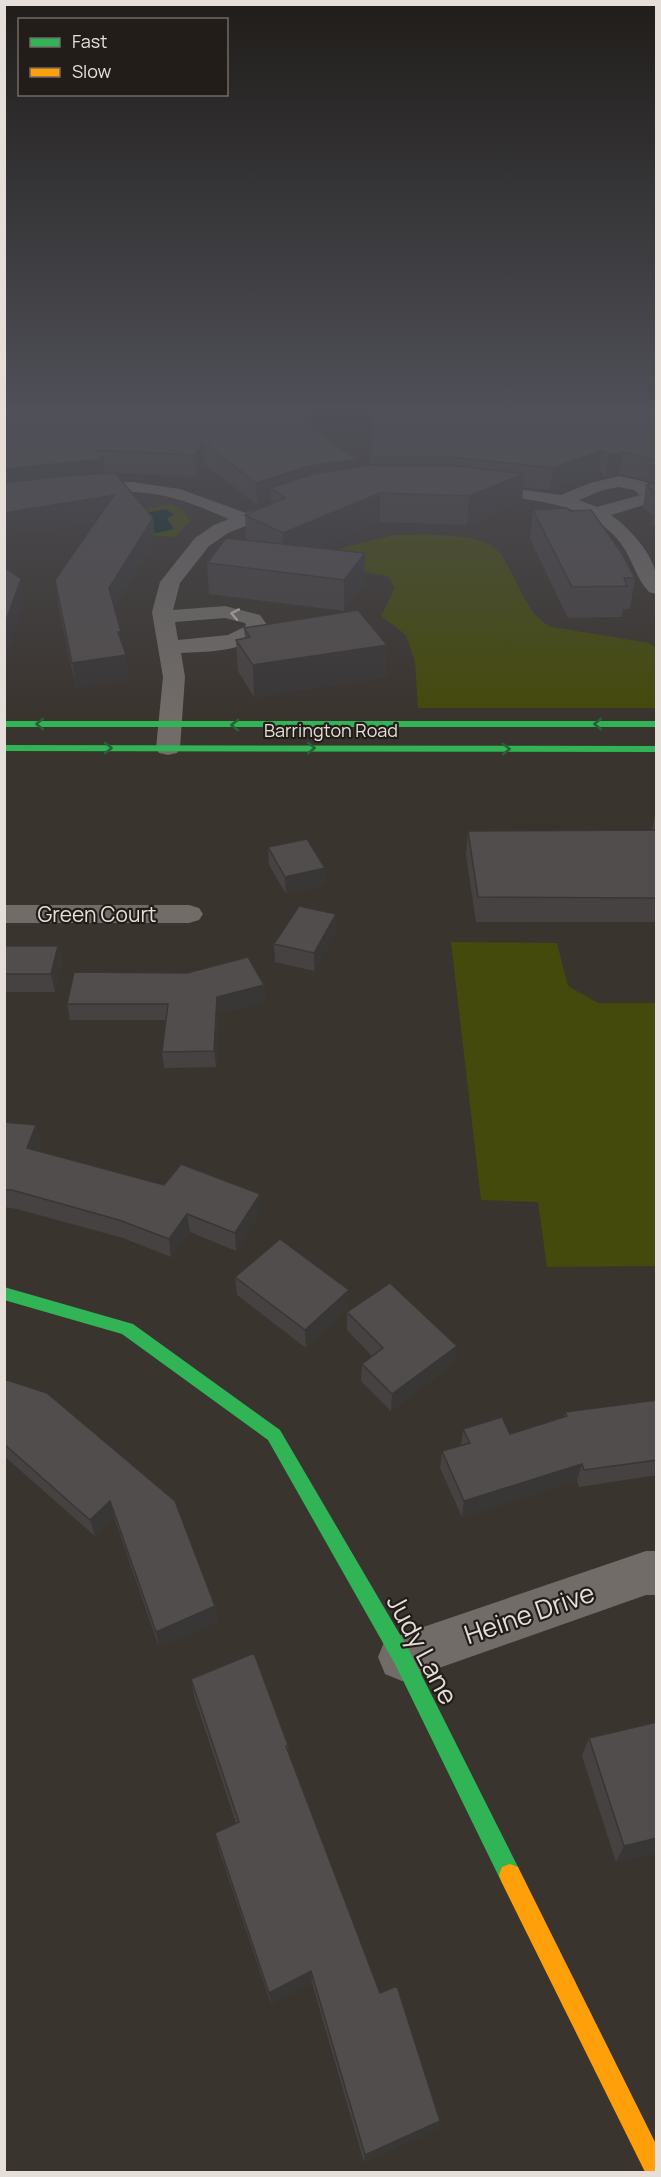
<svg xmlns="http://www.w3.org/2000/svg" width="661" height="2177" viewBox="0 0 661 2177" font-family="Manrope,sans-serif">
<rect width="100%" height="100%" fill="#3a342f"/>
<path fill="#444a0b" d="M170,504L184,511L190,521L175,537L133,534L132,512Z
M394,535C419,535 479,531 497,550C508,561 514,580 522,594C531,609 535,619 552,627L649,643L656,648V708H418L415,662L406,635L381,616L395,588L388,576L304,563L349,546Z
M451,942L557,943L568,986L598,1003H656V1266L547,1267L538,1202L481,1200Z"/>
<path fill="#0c2b2f" d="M166,509L174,515L167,518L174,529L157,533L150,532L140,514Z"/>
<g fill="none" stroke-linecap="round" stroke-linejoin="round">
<path fill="#716c68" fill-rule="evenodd" d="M619,476L646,482L656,489L654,502L611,515C628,527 653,553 656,575C657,581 656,588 656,594L649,592L644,586C635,573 631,558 622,545C591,501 525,499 477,494L471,493L468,489L471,485L477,484L561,495L590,483ZM619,487L634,490L640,495L597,507L579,500L603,490Z
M131,482L180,489L246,513L287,498L293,499L296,503L293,507L228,533L209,546L180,583L173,610L225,606L260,615L268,626C249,653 210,651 181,653L185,677L180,748L177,753L168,755L159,753L156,748L163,677L152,612L160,582L195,538L214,525L229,519C211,512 193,503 173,498C118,484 59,496 4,504V493L89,483ZM225,618L245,623L246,626L228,635L178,640L175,622Z
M4,905H189L199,908L203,914L199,920L189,923H4Z
M646,1551H656V1595H646L402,1681L385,1674L378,1657L385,1640Z"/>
<path fill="#30b455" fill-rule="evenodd" d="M4,721H656V727H4Z
M4,745L656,746V752L4,751Z
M4,1287L133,1324L280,1430L409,1650L518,1867L521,1875L518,1883L510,1886L502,1883L395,1664L268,1440L122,1334L4,1300Z"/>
<path fill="#ff9f0a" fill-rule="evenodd" d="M510,1864L518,1867L656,2144V2172H645L502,1883L499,1875L502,1867Z"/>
</g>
<path fill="#474242" d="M4,411L312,429L357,467L370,465V435H372L369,411H657V528L652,525L653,516L643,508L646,485L652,483L646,480L619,474L606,477L599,471L550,490L523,487L522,502L467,525L380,522L317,548L365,553L364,583L344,611L209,594L207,563L246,541L245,515L272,504L271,500L257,505L204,464L197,477L104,472V473L153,518L155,541L114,608L129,680L76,688L58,604L55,580L96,521L4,536Z
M533,510L635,578L630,609H623L622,617L568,618L530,539Z
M244,628L386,677L254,697L238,671L236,640L245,638Z
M656,811H657V922H476L466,855L468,831L652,830Z
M268,847L325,868V885L286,894L269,865Z
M336,914V932L314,971L275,962L274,944Z
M4,946H58L62,964L55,992H4Z
M264,985L265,1001L218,1014L216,1067L164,1068L162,1052L166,1020H70L67,1004Z
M4,1122L36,1125L40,1143L38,1151L261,1212L236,1251L190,1232L171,1257L123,1238L17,1209L4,1207Z
M235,1277L348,1308L306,1348L237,1295Z
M347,1312L457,1346L454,1363L391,1411L361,1381L362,1364L372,1356L347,1330Z
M4,1379L215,1606L217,1622L159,1647L114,1517L95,1536L4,1456Z
M657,1400V1475L579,1487L577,1480L462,1517L440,1468L442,1451L461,1446L463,1429L510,1434L564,1417L565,1412Z
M191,1679L288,1745L289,1754L380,1993L437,2129L364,2162L312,1983L271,2004L218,1847L215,1833L236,1823L194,1696Z
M657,1722V1853L616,1862L582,1756L589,1738Z"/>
<path fill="#393636" d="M312,411H314L310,448V427Z
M203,442L204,464L197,477L195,455Z
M602,450L599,471L550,490L553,468Z
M623,452L619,474L606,477L609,455Z
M103,459L105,480L4,491V469Z
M357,459V481L271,488V500L257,505L256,483L309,466Z
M524,474L522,502L467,525L469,496Z
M380,493V522L284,562L283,533Z
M114,495L116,517L4,536V513Z
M153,518L155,541L111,612L109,588Z
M365,553L364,583L344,611V580Z
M21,579L25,603L4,664V626Z
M118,632H121L123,655H126L129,680L76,688L72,663Z
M387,645L386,677L254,697L253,665Z
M325,868V885L286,894L285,877Z
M336,914V932L314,971V953Z
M58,946L62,964L55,992L51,974Z
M264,985L265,1001L218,1014L216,1067L214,1051L217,997Z
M36,1125L40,1143L32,1167L27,1148Z
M260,1194L261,1212L236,1251L235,1233Z
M187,1214L190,1232L171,1257L169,1239Z
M349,1290L348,1308L306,1348L305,1330Z
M457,1346L454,1363L391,1411L392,1394Z
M582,1464L577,1480L462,1517L464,1501Z
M110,1501L114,1517L95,1536L90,1520Z
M215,1606L217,1622L159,1647L156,1632Z
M657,1838V1853L616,1862L624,1846Z
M311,1971L312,1983L271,2004L269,1993Z
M440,2121L437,2129L364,2162L365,2155Z"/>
<path fill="#524d4d" stroke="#393636" stroke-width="1.5" d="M4,411H312L310,427L357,459L309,466L256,483L203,442L195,455L95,450L103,459L4,469Z
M372,411H657V462L650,458L623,452L609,455L602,450L553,468L452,457H372L370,435H375Z
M371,465H452L524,474L469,496L380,493L283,533L245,515L285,498L271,488L313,474Z
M115,473L153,518L109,588L121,632H118L126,655L72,663L55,580L114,495L4,513V483L64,476Z
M657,482V494L646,485Z
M567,508L570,511L591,510L621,552L635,578H624L627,586L572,587L533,510Z
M226,538L365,553L344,580L207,563Z
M4,567L21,579L4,626Z
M358,610L387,645L253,665L236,640L250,637L244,628Z
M657,830V898L478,897L468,831Z
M307,839L325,868L285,877L268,847Z
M299,906L336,914L314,953L274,944Z
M4,946H58L51,974H4Z
M248,957L264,985L217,997L214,1051L162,1052L168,1004H67L74,972L187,973Z
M4,1122L36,1125L27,1148L164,1185L181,1164L260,1194L235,1233L187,1214L169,1239L119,1220L12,1190H4Z
M280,1239L349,1290L305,1330L235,1277Z
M390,1283L457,1346L392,1394L362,1364L383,1348L347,1312Z
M4,1379L47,1393L175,1501L215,1606L156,1632L110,1501L90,1520L4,1444Z
M657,1400V1460L584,1470L582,1464L464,1501L442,1451L470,1443L463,1429L502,1417L510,1434L567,1416L565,1412Z
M254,1653L288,1745L286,1746L380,1993L397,1986L440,2121L365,2155L311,1971L269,1993L215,1833L239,1822L191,1679Z
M657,1722V1838L624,1846L589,1738Z"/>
<defs><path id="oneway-chevron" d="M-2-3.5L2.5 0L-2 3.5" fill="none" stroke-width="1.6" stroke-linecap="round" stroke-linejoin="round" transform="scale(1.5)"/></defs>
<use stroke="#bdb7b1" href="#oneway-chevron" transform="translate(235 614) rotate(-169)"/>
<g stroke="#286133">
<use href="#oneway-chevron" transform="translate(40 724) rotate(-180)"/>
<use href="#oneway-chevron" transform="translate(598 724) rotate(180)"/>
<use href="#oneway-chevron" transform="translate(235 725) rotate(180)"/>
<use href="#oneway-chevron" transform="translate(108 748)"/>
<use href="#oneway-chevron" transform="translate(311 748)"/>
<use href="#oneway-chevron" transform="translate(506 749)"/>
</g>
<linearGradient id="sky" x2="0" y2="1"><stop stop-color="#201d1a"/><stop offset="0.57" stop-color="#4f5058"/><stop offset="1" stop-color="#4f5058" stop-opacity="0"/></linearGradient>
<rect width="661" height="716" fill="url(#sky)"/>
<g text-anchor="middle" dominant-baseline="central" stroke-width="4.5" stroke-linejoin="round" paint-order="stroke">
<g font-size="18" fill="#e6dfd9" stroke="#221d18">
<text x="331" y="730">Barrington Road</text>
</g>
<g font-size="21" fill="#e6dfd9" stroke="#221d18">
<text x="97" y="914">Green Court</text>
</g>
<g font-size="26" fill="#e6dfd9" stroke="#221d18">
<text transform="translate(529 1613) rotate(-19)">Heine Drive</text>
<text transform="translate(423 1649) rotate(62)">Judy Lane</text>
</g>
</g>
<rect width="661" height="2177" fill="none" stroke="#e6dfd9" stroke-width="12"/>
<rect x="18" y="18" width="210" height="78" fill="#221d18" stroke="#706b65" stroke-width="1.5"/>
<rect x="30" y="38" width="30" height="9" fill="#30b455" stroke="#706b65" stroke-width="1.5"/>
<text x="72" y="48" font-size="18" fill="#e6dfd9">Fast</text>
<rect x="30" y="68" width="30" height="9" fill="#ff9f0a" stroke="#706b65" stroke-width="1.5"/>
<text x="72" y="78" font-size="18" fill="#e6dfd9">Slow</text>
</svg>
